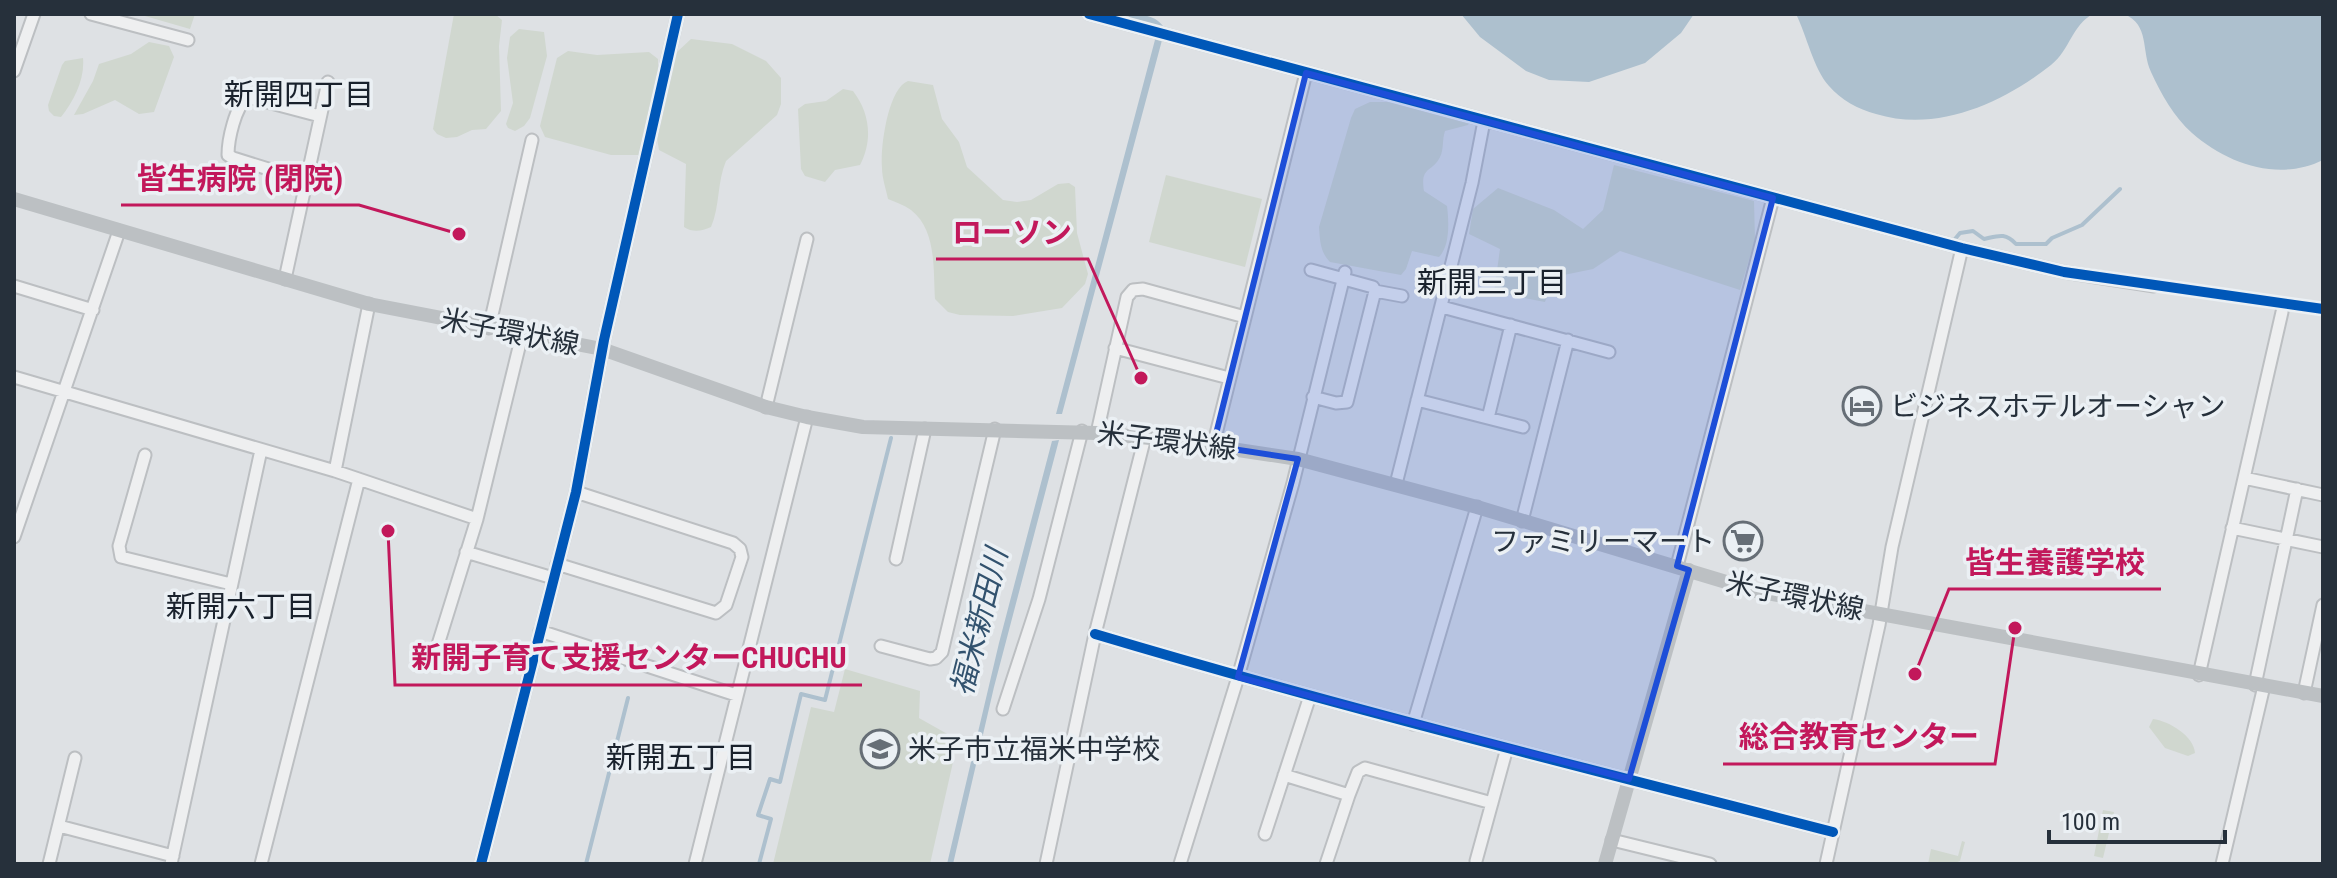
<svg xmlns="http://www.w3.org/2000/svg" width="2337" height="878" viewBox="0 0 2337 878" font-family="'Roboto Condensed','Noto Sans JP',sans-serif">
<rect width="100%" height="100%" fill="#dee1e4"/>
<path fill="#d0d7cf" d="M138,14H195L190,29Z
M454,14H495L502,20L499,46L501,111L486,129L472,130L457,137L446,138L437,134L433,129Z
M519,29L544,32L547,56L530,118L524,126L515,131L508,128L506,124L513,103L507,58L510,37Z
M691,39L732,44L766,61L781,78V104L777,115L726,161C717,182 720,206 711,227C702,231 693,233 684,227L686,164L659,150L657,138L677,52Z
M149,42L169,46L174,57L154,112L139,114L115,100L83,114L74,115L93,81L99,64L131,54Z
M568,51L597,55L649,52L658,59V79L644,150L639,155H611L545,137L540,126L557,58Z
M83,58C85,79 74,101 61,117L54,116L49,111L48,105L62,65L65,61Z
M908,81L933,85L942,119L959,142L967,167L1003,200L1017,202L1031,200L1058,184L1069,183L1075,187L1077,233L1088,274L1085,284L1062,308L1013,316L960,315L948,312L935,299C933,270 937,230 911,210C904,205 895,202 888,199C886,189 882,178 882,168C880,148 888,88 908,81Z
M843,89L853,91C870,113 873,140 860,165L835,170L825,182L805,176L801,169L798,109L805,104L826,101Z
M1370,102H1389L1470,121L1468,125L1445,131C1442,139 1444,150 1440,157C1432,173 1420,166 1424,191L1447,206C1449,222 1450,246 1439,257L1412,251L1406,269L1401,275L1330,262C1320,252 1320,240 1319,227L1351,118L1355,109Z
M1614,165L1754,201L1755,240L1740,290L1620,251L1593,269L1554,277L1545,302L1494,292L1500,249L1469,234L1473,209L1498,188L1554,210L1583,229L1603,210Z
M1166,175L1262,199L1245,267L1149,242Z
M845,669L920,691L919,718L958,740L930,864H773L811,707L834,712Z
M2153,719C2169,721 2194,736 2195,753L2188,756L2165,748L2149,727Z
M2103,810L2114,812L2103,858L2094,856Z
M1962,841L1965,842L1960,861L1952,864H1928L1931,849L1958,856Z"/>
<path fill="#adc0ce" d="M1125,14C1140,14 1156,14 1165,29L1062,414H1056L1156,36Z
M1461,14H1694L1681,33L1645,63L1589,82L1549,80L1526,71L1480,37Z
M1796,14H2093C2072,25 2070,50 2051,65C2003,103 1937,133 1876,114C1858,109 1841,100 1829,86C1813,68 1807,36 1796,14Z
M2124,14H2323V160C2279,182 2227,164 2192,133C2174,117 2161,94 2151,72C2141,50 2150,25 2124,14Z
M1059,440L994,687L953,864H947L999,643L1052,441Z"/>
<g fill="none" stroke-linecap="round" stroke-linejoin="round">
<path stroke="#adc0ce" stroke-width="4" d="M1955,239L1960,233L1973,231L1984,239C1998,236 2005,232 2016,244H2046L2052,238L2082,225L2120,189
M586,864L628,698
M759,864L771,819L758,815L770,779L780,782L801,694L825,700L891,438"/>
<g stroke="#bcbfc2" stroke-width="15">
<path id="street" d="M91,14L188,40
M1089,14L1962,248L2064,272L2154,286
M14,71L34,14
M307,181L233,158L228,155C228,140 235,106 248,97L320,116
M1311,270L1373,287L1375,291L1347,402L1336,403L1313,397
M285,279L328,82
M14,286L93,310
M1375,291L1402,296
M1442,307L1609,352
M489,328L532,140
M1115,348L1229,378
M14,377L335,471L477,519
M1417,400L1523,427
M766,407L807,239
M1488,418L1511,325
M1097,433L1127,297L1133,290L1143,289L1245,317
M1213,446L1306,73
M145,455L119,546L121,557L231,584
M335,471L369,304
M2244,478L2323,495
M1396,484L1472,183L1484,121
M1522,521L1568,340
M2232,528L2323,547
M14,537L119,231
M466,552L553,578
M896,559L925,429
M557,564L716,613L726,605L742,557L740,549L733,543L576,492
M1677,566L1773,198
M540,631L736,695
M1095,634C1339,707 1586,768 1833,832
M881,646L930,659L936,658L942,652L995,429
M436,651L477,519L522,335
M2199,675L2282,312
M2255,685L2297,489
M2304,693L2323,605
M1003,709L1039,599L1082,431
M1413,724L1477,507
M1284,775L1349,795L1326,864
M1349,795L1358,772L1365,768L1492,803
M59,826L173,856
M1265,834L1310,696
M1612,840L1710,864
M1476,861L1507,748
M49,864L75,758
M171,864L261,450
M261,864L359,479
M481,864L576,492L604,340L678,14
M695,864L807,417
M1046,864L1095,634L1145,437
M1180,864L1238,677L1293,483L1345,272
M1826,864L1879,625L1892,547L1962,248
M2222,864L2264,686"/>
</g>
<use href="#street" stroke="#eeeff0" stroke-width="11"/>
<path stroke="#bcc0c3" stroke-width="14" d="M14,199L369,304L602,349L766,407L807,417L863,427L1097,433L1172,440L1298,459L1477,507L1756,591L2323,696
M1605,864L1689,570"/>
<g stroke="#ebf0f4" stroke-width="15">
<path id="cycleway" d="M1089,14L1962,248L2064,272L2323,309
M1095,634C1339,707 1586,768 1833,832
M481,864L576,492L604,340L678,14"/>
</g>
<use href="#cycleway" stroke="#0057b8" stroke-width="10"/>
</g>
<path fill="#1d4ed8" fill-opacity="0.2" stroke="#1d4ed8" stroke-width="6" stroke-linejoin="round" d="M1306,73L1773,198L1677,566L1689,570L1629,779L1238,677L1298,459L1213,446Z"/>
<defs>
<g id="hotel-ring" transform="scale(2)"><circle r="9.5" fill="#ebf0f4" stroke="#666e76" stroke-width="1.5"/><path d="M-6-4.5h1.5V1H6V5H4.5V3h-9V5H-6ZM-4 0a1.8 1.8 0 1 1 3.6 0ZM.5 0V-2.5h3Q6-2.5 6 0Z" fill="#666e76"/></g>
<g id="supermarket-ring" transform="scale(2)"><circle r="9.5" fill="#ebf0f4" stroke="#666e76" stroke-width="1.5"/><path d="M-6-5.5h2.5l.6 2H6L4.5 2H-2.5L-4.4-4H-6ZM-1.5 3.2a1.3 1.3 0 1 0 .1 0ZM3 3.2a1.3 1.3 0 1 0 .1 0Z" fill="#666e76"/></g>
<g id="school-ring" transform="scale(2)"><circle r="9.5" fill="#ebf0f4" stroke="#666e76" stroke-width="1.5"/><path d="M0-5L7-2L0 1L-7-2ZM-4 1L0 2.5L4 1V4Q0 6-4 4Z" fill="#666e76"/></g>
</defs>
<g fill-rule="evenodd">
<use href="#hotel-ring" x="1862" y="406"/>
<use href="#supermarket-ring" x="1743" y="541"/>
<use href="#school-ring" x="880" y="749"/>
</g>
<g text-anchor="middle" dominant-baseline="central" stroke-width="7" stroke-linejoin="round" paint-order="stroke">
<g font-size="28" fill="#26303b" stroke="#ebf0f4">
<text transform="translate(510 332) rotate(11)">米子環状線</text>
<text transform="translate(1167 441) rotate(7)">米子環状線</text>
<text transform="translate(1795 596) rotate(12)">米子環状線</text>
</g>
<g font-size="28" fill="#26303b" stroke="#ebf0f4" text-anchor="start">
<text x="1890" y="406">ビジネスホテルオーシャン</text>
<text x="1715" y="541" text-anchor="end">ファミリーマート</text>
<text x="908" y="749">米子市立福米中学校</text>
</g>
<g font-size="30" fill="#19212c" stroke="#ebf0f4">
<text x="299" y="94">新開四丁目</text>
<text x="1492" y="282">新開三丁目</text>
<text x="241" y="606">新開六丁目</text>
<text x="681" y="757">新開五丁目</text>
</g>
<g font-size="30" font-style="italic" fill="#32526e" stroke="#ebf0f4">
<text transform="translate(979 622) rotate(-76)">福米新田川</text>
</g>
</g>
<path fill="none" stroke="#c2185b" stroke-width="3" d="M459 234L359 205H121M1141 378L1088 259H936M1915 674L1949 589H2161M388 531L395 685H862M2015 628L1995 764H1723"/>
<g fill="#c2185b" stroke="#ebf0f4" stroke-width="3">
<circle cx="459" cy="234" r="8"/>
<circle cx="1141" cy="378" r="8"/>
<circle cx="1915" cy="674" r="8"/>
<circle cx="388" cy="531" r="8"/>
<circle cx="2015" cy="628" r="8"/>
</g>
<g font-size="30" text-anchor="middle" font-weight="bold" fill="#c2185b" stroke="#ebf0f4" stroke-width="7" stroke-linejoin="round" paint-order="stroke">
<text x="240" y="189">皆生病院 (閉院)</text>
<text x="1012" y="243">ローソン</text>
<text x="2055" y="573">皆生養護学校</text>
<text x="629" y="668">新開子育て支援センターCHUCHU</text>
<text x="1859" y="747">総合教育センター</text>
</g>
<rect width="2337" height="878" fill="none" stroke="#26303b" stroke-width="32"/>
<path d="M2049 830v12h176v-12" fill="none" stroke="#26303b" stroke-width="4"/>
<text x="2061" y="830" font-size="24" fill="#26303b" stroke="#ebf0f4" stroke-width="6" paint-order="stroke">100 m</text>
</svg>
